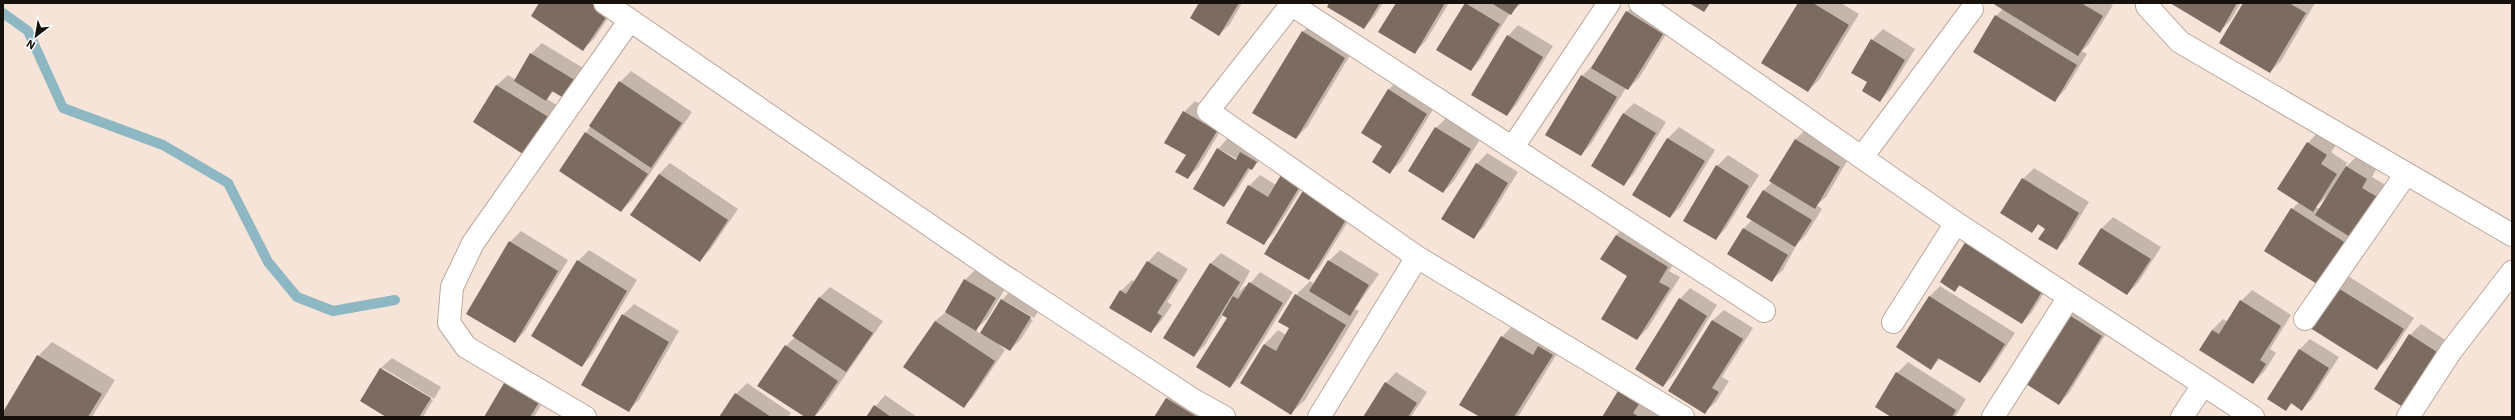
<svg xmlns="http://www.w3.org/2000/svg" width="2515" height="420" viewBox="0 0 2515 420" font-family="'IBM Plex Sans',sans-serif">
<rect width="100%" height="100%" fill="#f7e4d8"/>
<path fill="#0003" fill-rule="evenodd" d="M541,3H618L594,39L583,49Z
M1200,3H1242L1230,24L1219,35Z
M1330,3H1383L1374,17L1364,28Z
M1397,3H1449L1425,42L1414,53Z
M1466,3H1522L1510,13L1481,59L1471,70L1438,50Z
M1636,3L1673,23L1639,78L1628,89L1626,88L1591,144L1581,155L1582,76L1593,65L1627,12Z
M1799,3H1841L1859,14L1819,80L1808,91Z
M1994,3H2109L2113,5L2089,44L2082,51L2087,54L2065,90L2055,100L1996,16L2003,9Z
M2172,3H2241L2230,21L2220,31Z
M2244,3H2315L2281,61L2270,72Z
M1313,21L1355,47L1307,127L1296,138L1303,32Z
M1518,25L1553,46L1517,104L1507,115L1508,36Z
M1883,29L1915,49L1890,90L1880,101L1868,82L1872,40Z
M542,43L588,71L578,88L554,91L547,99L560,107L537,144L474,122L497,85L508,75L516,80L531,54Z
M631,71L692,112L632,200L621,211L586,133L620,82Z
M1399,79L1437,103L1401,162L1390,172L1383,146L1388,90Z
M1195,101L1227,120L1198,168L1187,178L1184,112Z
M1634,103L1666,122L1634,174L1623,185L1624,113Z
M1447,117L1481,138L1454,181L1443,192L1436,128Z
M1679,127L1715,150L1681,206L1670,217L1634,195L1668,138Z
M1806,129L1850,156L1826,197L1817,205L1822,209L1806,235L1797,244L1783,270L1772,280L1743,229L1753,219L1747,216L1764,190L1772,182L1795,140Z
M2318,132L2337,144L2331,152L2347,163L2344,169L2357,156L2377,168L2372,177L2391,188L2332,275L2292,209L2299,202L2308,143ZM2327,196L2320,209L2316,207Z
M1228,138L1263,158L1251,168L1234,195L1224,206L1218,149ZM1219,149L1240,161L1239,163L1219,151Z
M1487,153L1518,172L1484,227L1473,238L1477,164Z
M1728,155L1759,175L1726,228L1716,239L1717,166Z
M670,163L738,209L710,250L700,260L632,215L659,174Z
M2034,168L2089,202L2067,238L2056,249L2046,228L2039,224L2032,232L2001,213L2023,179Z
M1260,175L1276,185L1310,175L1274,233L1263,244L1227,222L1249,186Z
M1357,207L1319,268L1308,279L1266,254Z
M2113,217L2161,247L2138,283L2127,294L2079,264L2102,228Z
M1627,225L1678,256L1669,271L1680,277L1648,328L1637,339L1629,276L1616,235Z
M521,231L568,260L525,331L515,342L510,242Z
M589,250L637,280L592,355L582,366L578,261Z
M1340,250L1379,274L1355,309L1359,311L1305,400L1291,413L1242,383L1265,344L1278,330L1286,335L1291,328L1296,295L1310,281L1314,284L1329,261Z
M1158,251L1188,269L1167,302L1172,305L1161,321L1150,332L1121,291L1132,280L1135,282L1148,262Z
M1221,253L1250,271L1238,293L1245,286L1247,287L1260,272L1293,292L1241,376L1230,387L1228,317L1223,315L1205,345L1194,356L1210,264Z
M976,269L1006,287L987,319L975,330L981,334L1002,300L1012,289L1041,306L1034,318L1003,300V302L1033,320L1021,339L1010,350L993,339L1005,350L974,396L964,406L905,367L935,321L947,311L965,280Z
M2345,274L2414,318L2388,358L2377,369L2334,285Z
M2053,279L2032,312L2022,323L1961,285L1955,290L1941,281Z
M1940,286L2015,333L1990,371L1980,382L1941,358L1931,368L1929,297Z
M830,287L883,321L822,409L814,417H807L786,346L795,337L820,297Z
M1690,288L1717,305L1674,375L1663,386L1680,299Z
M2252,290L2291,315L2270,349L2276,353L2264,372L2253,383L2200,350L2212,330L2223,319L2228,322L2241,301Z
M634,304L679,331L639,400L628,411L623,315Z
M2081,305L2112,324L2069,393L2059,404L2027,384L2070,316Z
M1724,310L1753,328L1722,377L1729,381L1716,402L1705,412L1670,390L1713,320Z
M2421,324L2447,341L2413,395L2410,335Z
M1512,326L1563,344L1518,417H1481L1502,337Z
M2310,339L2339,357L2312,399L2302,409L2292,403L2286,410L2300,349Z
M52,342L115,380L92,417H3L38,356Z
M392,358L441,387L434,399L383,368V370L433,400L423,417H388L361,401L381,368Z
M1908,362L1966,399L1955,417H1893L1897,373Z
M1396,372L1427,392L1411,417H1365L1386,383Z
M1629,381L1663,414L1661,417H1603L1619,392Z
M747,383L791,413L788,417H721L736,394Z
M551,388L534,417H485Z
M1177,388L1205,417H1156L1166,399Z
M885,395L917,417H867Z"/>
<g fill="none" stroke-linecap="round" stroke-linejoin="round">
<path stroke="#8eb7c4" stroke-width="10" d="M3,13L28,31L63,108L163,145L228,183L268,262L297,297L333,311L395,300"/>
</g>
<path fill="#7b6b60" d="M539,3H593L609,13L583,51L531,16Z
M1199,3H1239L1219,36L1190,18Z
M1329,3H1380L1364,29L1327,7Z
M1396,3H1445L1415,54L1378,32Z
M1465,3L1500,24L1471,71L1436,50Z
M1491,3H1519L1511,15Z
M1689,3H1710L1704,12Z
M1798,3H1813L1849,25L1808,92L1761,63Z
M1992,3H2081L2103,16L2078,56Z
M2170,3H2237L2220,33Z
M2243,3H2289L2306,13L2270,73L2219,43Z
M1626,11L1663,34L1628,90L1591,68Z
M1995,15L2077,65L2055,102L1973,52Z
M1302,31L1345,58L1296,139L1252,113Z
M1507,35L1543,57L1507,116L1471,95Z
M1871,39L1905,60L1880,102L1862,91L1867,82L1851,73Z
M530,53L578,82L567,100L552,91L546,101L514,81Z
M1581,75L1617,97L1581,156L1545,135Z
M619,81L682,123L651,168L589,126Z
M496,85L550,118L526,156L473,122Z
M1388,89L1427,114L1390,174L1372,162L1382,146L1361,133Z
M1183,111L1217,131L1188,179L1175,172L1186,155L1164,143Z
M1623,113L1656,133L1624,186L1591,166Z
M1435,127L1471,149L1443,193L1408,171Z
M585,132L648,174L621,212L559,171Z
M1667,138L1705,161L1670,218L1632,195Z
M1795,139L1840,167L1815,209L1769,181Z
M2307,142L2327,155L2321,164L2337,174L2313,212L2277,189Z
M1217,148L1236,160L1240,152L1257,162L1252,170L1248,168L1224,207L1193,189Z
M1476,163L1508,183L1474,239L1441,219Z
M1716,165L1749,186L1716,240L1683,221Z
M2346,166L2367,179L2362,188L2381,199L2355,240L2315,215Z
M659,174L728,220L700,262L630,215Z
M1281,175L1300,186L1264,245L1226,223L1248,185L1268,197Z
M2022,178L2079,213L2057,250L2038,239L2045,229L2038,224L2032,233L2000,213Z
M1304,189L1347,218L1309,280L1264,254Z
M1763,190L1812,220L1795,247L1746,217Z
M2291,208L2349,245L2322,287L2264,251Z
M1743,228L1788,255L1772,282L1727,254Z
M2101,228L2151,259L2127,295L2078,264Z
M1616,235L1668,267L1659,282L1670,288L1637,340L1601,319L1627,276L1600,259Z
M509,241L558,271L515,343L466,314Z
M1966,241L2043,290L2022,324L1959,285L1955,292L1940,282Z
M577,260L627,291L582,367L531,336Z
M1328,260L1369,285L1350,316L1309,291Z
M1147,261L1178,280L1157,313L1162,316L1151,333L1109,308L1120,290L1126,294Z
M1210,263L1240,282L1194,357L1163,338Z
M964,279L996,298L976,331L945,312Z
M1249,282L1283,303L1230,388L1196,367L1227,318L1222,315L1233,296L1238,299Z
M2333,285L2404,329L2377,370L2307,326Z
M1295,294L1346,325L1291,415L1240,383L1264,344L1276,351L1289,328L1278,322Z
M1929,296L2005,344L1980,383L1938,358L1931,370L1896,347Z
M819,297L873,333L846,372L792,336Z
M1679,298L1707,316L1663,387L1635,369Z
M1001,299L1031,317L1010,351L980,333Z
M2240,300L2281,326L2260,360L2266,364L2253,384L2199,350L2212,330L2219,334Z
M622,314L669,342L629,412L581,385Z
M2069,315L2102,336L2059,405L2026,384Z
M1712,320L1743,339L1712,388L1719,392L1705,414L1668,391Z
M935,321L995,361L964,408L903,367Z
M2409,334L2437,352L2403,407L2374,389Z
M1501,336L1533,355L1538,346L1553,355L1514,417H1480L1459,405Z
M785,345L838,381L814,417H805L757,386Z
M2299,349L2329,368L2302,411L2291,403L2286,411L2267,399Z
M37,355L102,394L88,417H3V412Z
M380,368L431,398L419,417H386L360,401Z
M1896,372L1956,410L1952,417H1891L1875,407Z
M507,378L541,399L530,417H484Z
M1385,382L1417,403L1408,417H1363Z
M1618,391L1639,404L1633,413L1639,417H1602Z
M735,393L771,417H719Z
M1166,398L1197,417H1154Z
M874,405L891,417H866Z"/>
<g fill="none" stroke-linecap="round" stroke-linejoin="round">
<g stroke="#bba99d" stroke-width="24">
<path id="minor" d="M605,3L995,270L1195,401L1224,417
M1289,3L1764,311
M1640,3L1956,223L2253,417
M2147,3V6L2180,42L2512,235
M1291,5L1208,111L1417,257L1683,417
M1513,147L1609,3
M1862,157L1972,9
M2305,319L2406,174
M1893,322L1956,223
M585,417L466,347L449,323L452,287L473,243L630,20
M1319,417L1417,257
M1993,417L2069,297
M2182,417L2203,385
M2408,417L2451,351L2512,272"/>
</g>
<use href="#minor" stroke="#fff" stroke-width="22"/>
</g>
<rect width="2515" height="420" fill="none" stroke="#17110c" stroke-width="8"/>
<g transform="translate(36 36) rotate(211)" stroke="#ffffff" stroke-width="3" paint-order="stroke">
<path d="M0-3L7 15L0 10L-7 15Z" fill="#17110c"/>
<text y="-6" font-size="11" font-weight="bold" text-anchor="middle" fill="#17110c">N</text>
</g>
</svg>
